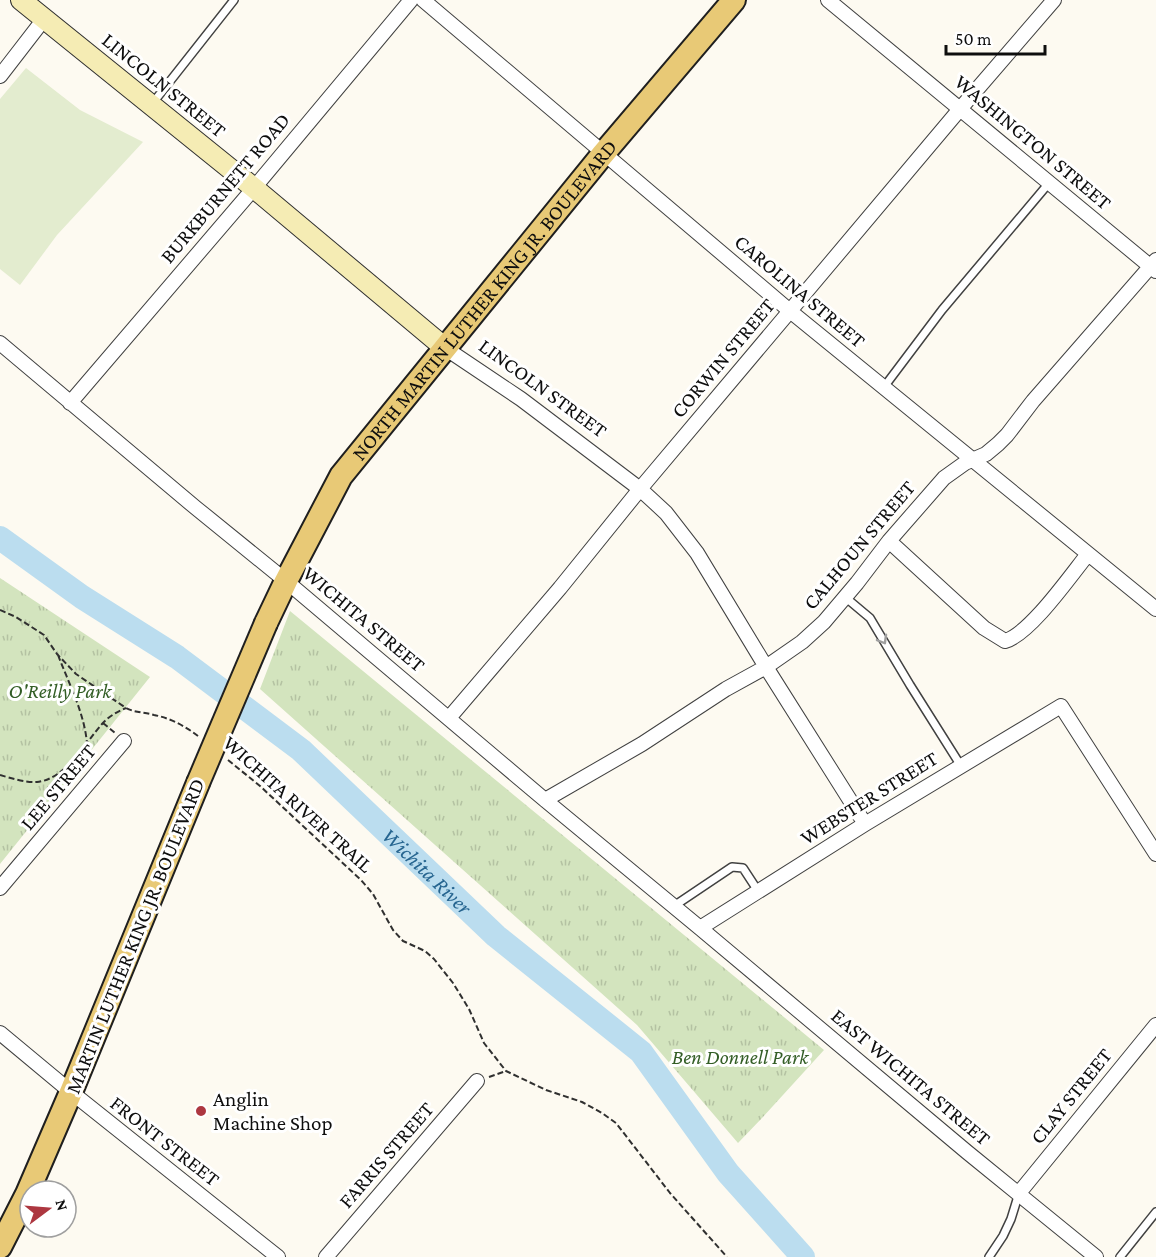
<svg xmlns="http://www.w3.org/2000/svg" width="1156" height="1257" viewBox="0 0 1156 1257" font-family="'Crimson Pro',serif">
<defs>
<pattern id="grass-tufts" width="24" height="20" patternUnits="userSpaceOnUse" patternTransform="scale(1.5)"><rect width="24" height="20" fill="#d3e4be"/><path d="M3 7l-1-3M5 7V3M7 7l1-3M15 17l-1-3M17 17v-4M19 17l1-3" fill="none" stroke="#b4c2a2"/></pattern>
</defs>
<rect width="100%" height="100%" fill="#fdfaf1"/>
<path fill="url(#grass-tufts)" d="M0,578L150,677L0,864Z
M290,611L824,1050L762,1118L738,1143L637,1025L260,689Z"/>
<path fill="#e3eccf" d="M26,68L80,110L143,142L57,235L20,285L0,269V99Z"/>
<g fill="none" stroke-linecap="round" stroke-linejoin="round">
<path stroke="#bbddef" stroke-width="24" id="s1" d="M0,538L82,597L177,657L301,750L496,936L641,1052L728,1173L803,1257"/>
<g stroke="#414141" stroke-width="10">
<path id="service" d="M152,104L234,0
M884,387L942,310L1049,183
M845,597L870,618L910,685L961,766
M674,906L732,867L743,868L758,891
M989,1257L1003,1236L1011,1219L1019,1193
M1120,1257L1156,1212"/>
</g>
<g stroke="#414141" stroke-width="16">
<path id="minor" d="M423,0L790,311L1156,609
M828,0L1156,271
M0,76L44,19
M0,343L196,508L286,581L545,800L700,928L967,1152L1096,1257
M445,348L521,399L640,489L666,513L697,553L766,667L865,824
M70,403L254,188L411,0
M889,541L984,628L1005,641C1030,634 1071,575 1088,554
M449,718L560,588L640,489L960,109L1054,0
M545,800L642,744L726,689L766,667L802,642L824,622L857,583L889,541L944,478L965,463L986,454L998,444L1007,435L1033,401L1156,260
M0,888L124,741
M700,928L865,824L1061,706L1156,854
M0,1033L71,1092L278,1257
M1019,1193L1156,1025
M326,1257L477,1081"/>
</g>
<g stroke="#303030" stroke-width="22">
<path id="secondary" d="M21,0L254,188L445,348"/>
</g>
<g stroke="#1f1f1f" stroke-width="26">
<g id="primary">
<path id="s2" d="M266,623L286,581L341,476L603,154L734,0"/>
<path d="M0,1247L27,1194L71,1092L198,783"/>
</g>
</g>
<path stroke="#303030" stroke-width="2" stroke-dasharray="6 3" stroke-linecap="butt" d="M0,610L16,617L44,635L57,654L76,674L126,708C136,713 144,712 154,715C170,718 185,726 198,736
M58,655C69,684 84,712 87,743
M103,723L115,733
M228,760L260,786L361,880L373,894L393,930L403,941L425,951L434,959L453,983L469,1009L484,1043L506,1071L546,1090L582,1102L602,1113L616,1123L670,1193L727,1257
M0,775C10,778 27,783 37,782C66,779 85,743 102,724C109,716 117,712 126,708
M489,1077L506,1071"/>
<use href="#service" stroke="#fff" stroke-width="7"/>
<use href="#minor" stroke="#fff" stroke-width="14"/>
<use href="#secondary" stroke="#f5ecb4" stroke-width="20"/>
<use href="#primary" stroke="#e8c976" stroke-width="22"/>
<g stroke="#1f1f1f" stroke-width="26" stroke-linecap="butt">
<path id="primary-bridge" d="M198,783L266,623"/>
</g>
<use href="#primary-bridge" stroke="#e8c976" stroke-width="22"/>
</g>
<defs><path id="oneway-chevron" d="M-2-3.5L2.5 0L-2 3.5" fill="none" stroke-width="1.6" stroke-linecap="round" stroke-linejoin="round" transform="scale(1.5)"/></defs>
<use stroke="#9f9f9f" href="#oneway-chevron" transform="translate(883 640) rotate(60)"/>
<circle fill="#ad3740" stroke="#fff" stroke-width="2" cx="201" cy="1111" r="6"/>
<g text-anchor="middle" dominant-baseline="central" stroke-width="6" stroke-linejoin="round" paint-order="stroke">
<g font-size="21" fill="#0e0e0e" stroke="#fff">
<text transform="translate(164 85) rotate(39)">LINCOLN STREET</text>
<text transform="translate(1033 142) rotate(40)">WASHINGTON STREET</text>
<text transform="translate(225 188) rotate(-50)">BURKBURNETT ROAD</text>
<text transform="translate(800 291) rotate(40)">CAROLINA STREET</text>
<text stroke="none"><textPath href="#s2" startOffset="392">NORTH MARTIN LUTHER KING JR. BOULEVARD</textPath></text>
<text transform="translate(723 358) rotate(-50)">CORWIN STREET</text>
<text transform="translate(543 388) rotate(36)">LINCOLN STREET</text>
<text transform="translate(859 545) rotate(-50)">CALHOUN STREET</text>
<text transform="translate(364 619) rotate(40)">WICHITA STREET</text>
<text transform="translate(58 787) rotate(-50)">LEE STREET</text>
<text transform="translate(869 798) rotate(-32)">WEBSTER STREET</text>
<text transform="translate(298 804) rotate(42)">WICHITA RIVER TRAIL</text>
<text transform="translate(135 936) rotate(-68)">MARTIN LUTHER KING JR. BOULEVARD</text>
<text transform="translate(911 1077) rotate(40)">EAST WICHITA STREET</text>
<text transform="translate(1071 1096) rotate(-51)">CLAY STREET</text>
<text transform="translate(165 1141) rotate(38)">FRONT STREET</text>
<text transform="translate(386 1155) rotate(-49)">FARRIS STREET</text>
</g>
<g font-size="21" font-style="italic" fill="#335e26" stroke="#fff">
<text x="60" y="691">O'Reilly Park</text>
<text x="740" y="1057">Ben Donnell Park</text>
</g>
<g font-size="21" fill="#0e0e0e" stroke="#fff" text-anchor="start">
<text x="213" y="1099">Anglin<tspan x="213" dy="24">Machine Shop</tspan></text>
</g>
<g font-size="22" font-style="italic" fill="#266590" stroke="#fff">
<text stroke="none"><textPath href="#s1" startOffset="543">Wichita River</textPath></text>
</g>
</g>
<g transform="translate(48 1209) rotate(74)"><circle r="28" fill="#ffffff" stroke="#9f9f9f" stroke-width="1.5"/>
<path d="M0-4.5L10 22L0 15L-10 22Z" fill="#ad3740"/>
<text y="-9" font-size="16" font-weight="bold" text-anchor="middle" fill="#0e0e0e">N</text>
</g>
<path d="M946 45v9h99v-9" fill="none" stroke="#0e0e0e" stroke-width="3"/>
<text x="955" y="45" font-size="18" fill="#0e0e0e" stroke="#ffffff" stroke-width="4.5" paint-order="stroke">50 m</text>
</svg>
